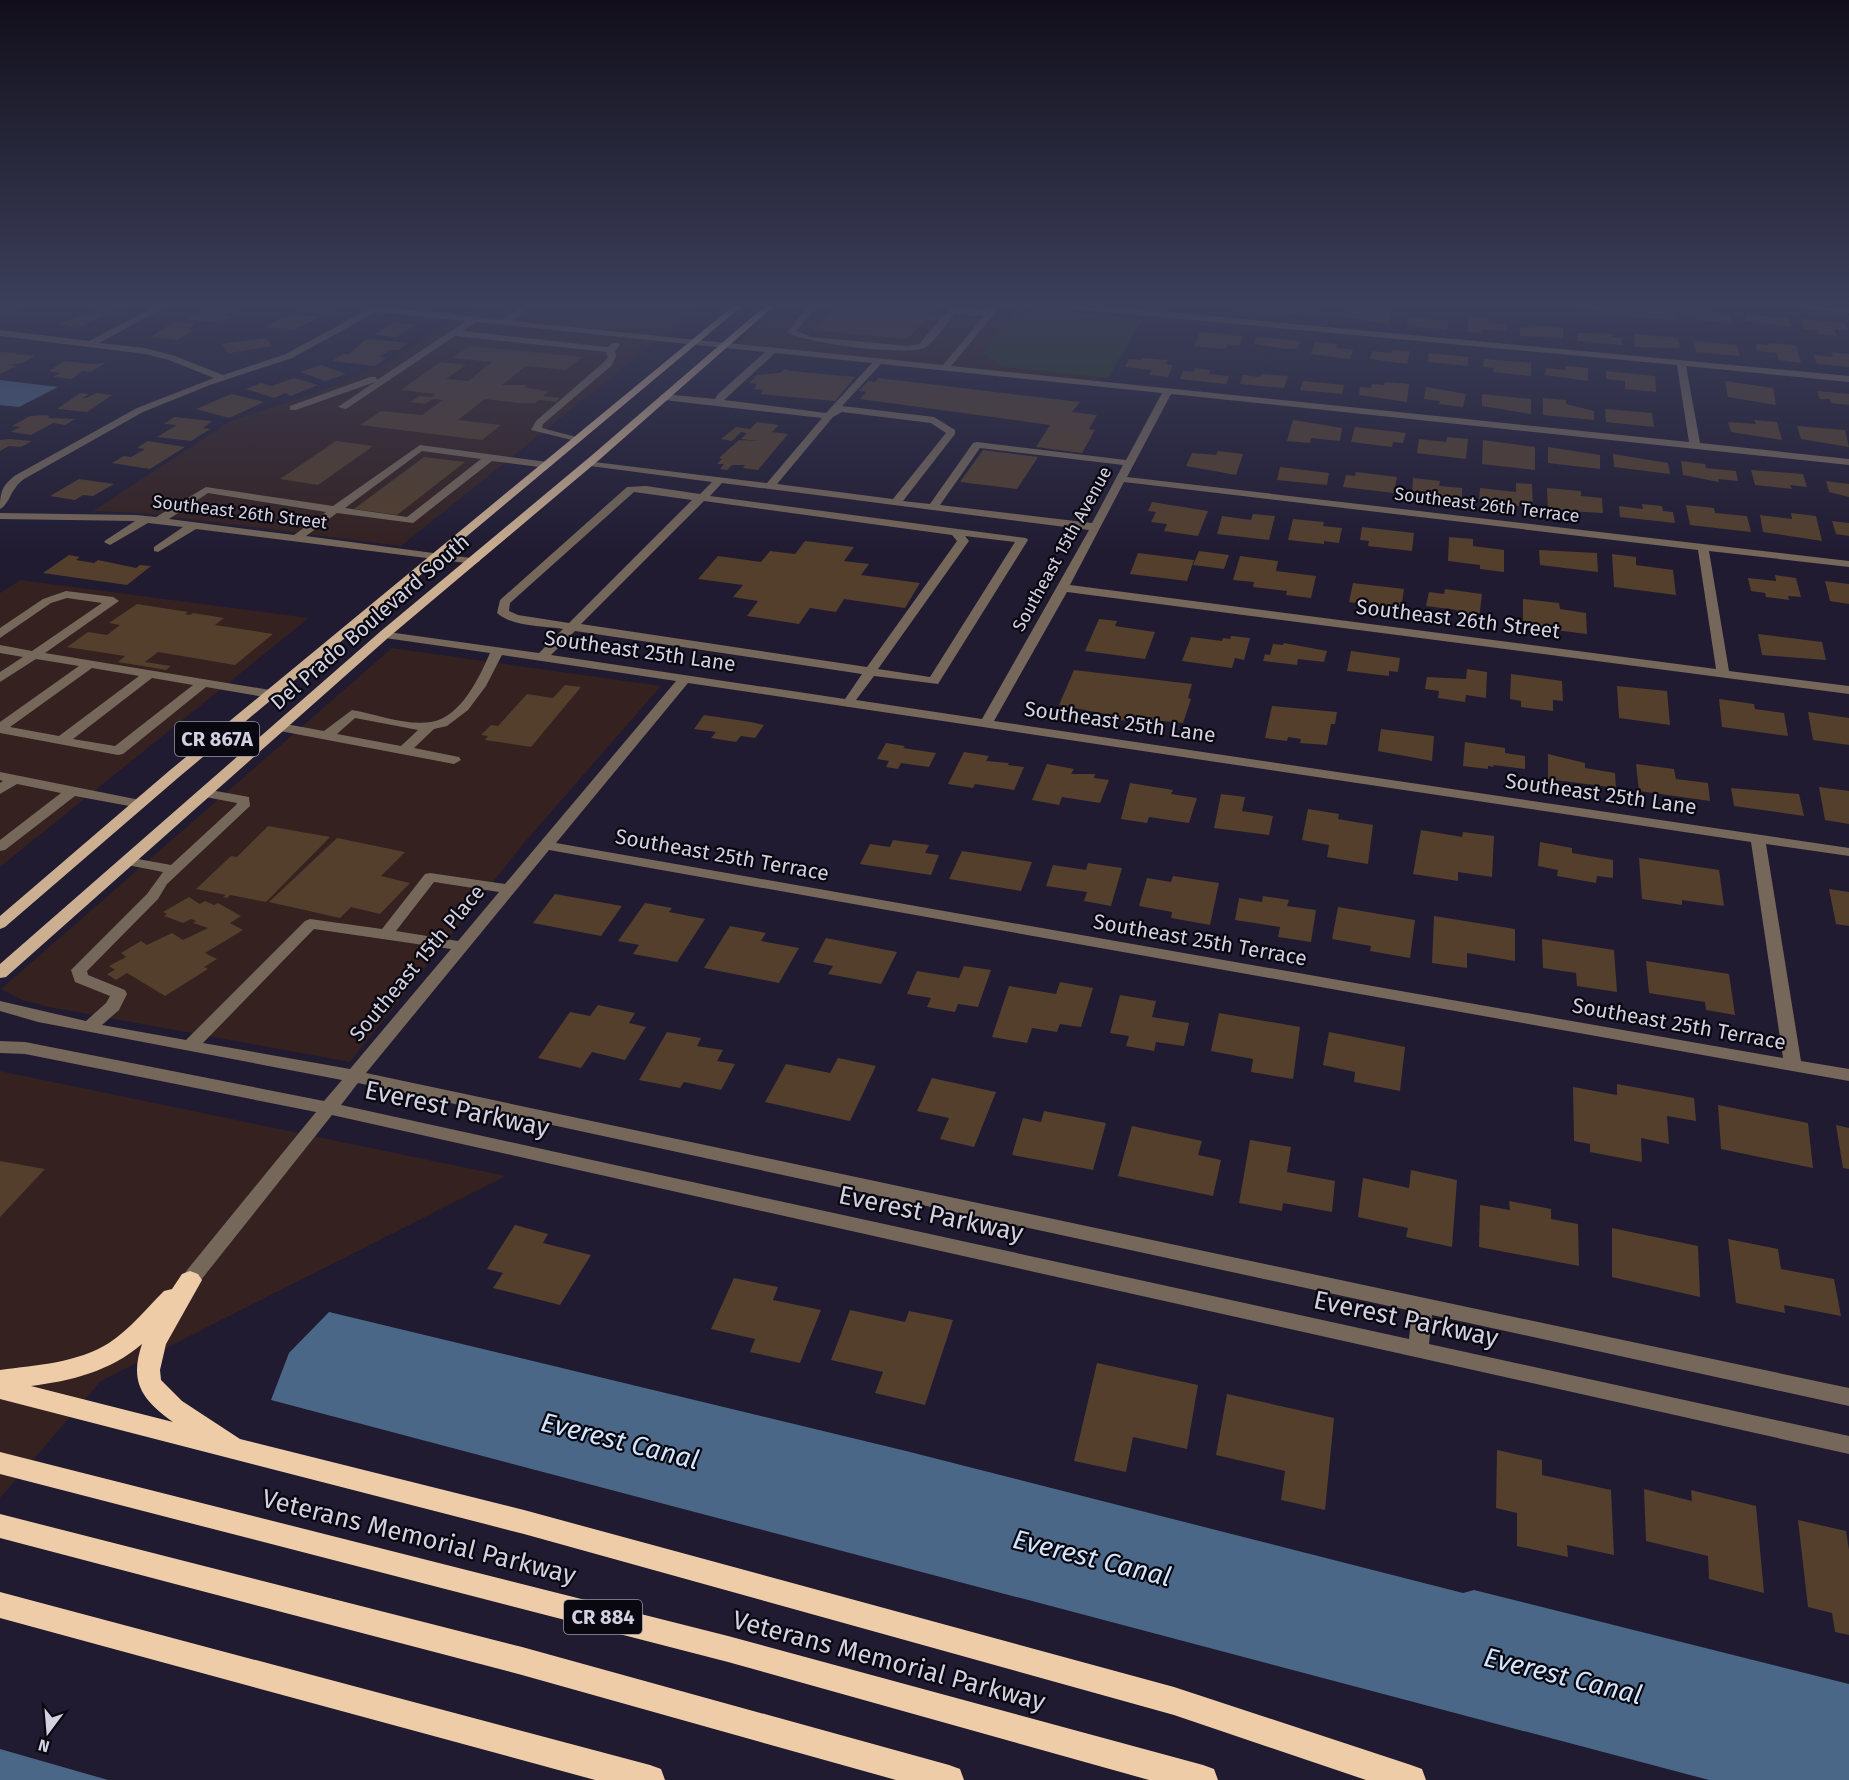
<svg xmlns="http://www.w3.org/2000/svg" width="1849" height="1780" viewBox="0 0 1849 1780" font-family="'Fira Sans',sans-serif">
<rect width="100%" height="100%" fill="#201b31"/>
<path fill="#342120" d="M475,306H700L401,546L142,513L93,511L231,421L323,390L389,362Z
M780,306H1045L1131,315L1095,386L734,347Z
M20,580L309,618L0,867V593Z
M392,648L661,686L524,843L350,1062L49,1007L22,1000L1,989Z
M0,1071L506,1176L101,1381L0,1498Z"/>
<path fill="#263c1b" d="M1048,310L1142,320L1108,378L1003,367L982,353L1012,315Z"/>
<path fill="#4b6787" d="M0,380L58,387L19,407L0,405Z
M329,1312L906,1451L1463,1593L1474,1590L1849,1684V1780H1709L271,1400L289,1353Z
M0,1749L108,1780H0Z"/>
<path fill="#533f2c" d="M0,306H23L0,317Z
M97,306H123L114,311L91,309Z
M211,306L231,307L226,310L234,311L225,315L233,316L221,323L186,319Z
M303,306H332L336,308L327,313L297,310Z
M838,306H873L946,316L941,321L925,320L907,339L813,330Z
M898,306H934L930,311Z
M1229,306H1261L1259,312L1236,310Z
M1272,306H1308L1315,307L1313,317L1270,311Z
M1578,306H1616L1617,312L1578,308Z
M1655,306L1673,307L1676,320L1632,317L1630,307L1655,309Z
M1347,307L1391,311L1389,324L1344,317Z
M1686,308L1729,314L1732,323L1697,320L1696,317L1688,316Z
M84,313L104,315L80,327L60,324Z
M1745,314L1789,318L1791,327L1746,321Z
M297,315L320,317L293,330L266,327L284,316Z
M1469,316L1488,318L1487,323L1507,325L1506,331L1482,329L1481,333L1467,331Z
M1408,317L1448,321L1447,330L1407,326Z
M1801,319L1845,323L1848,330L1834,329L1837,336L1818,334L1816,330L1804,329Z
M173,322L196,324L188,329H195L177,340L151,337Z
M393,323L415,325L396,337L374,335Z
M1528,325L1563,328V338L1520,336V327L1529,328Z
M1200,332L1243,336L1239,346L1227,344L1225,349L1194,346Z
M1577,333L1612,334V337H1621L1622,345L1577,341Z
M1634,334L1678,338L1680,348L1635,347Z
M1256,337L1300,341L1298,348L1287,349L1254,344Z
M266,338L272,346L229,353L222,344Z
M366,339L408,343L398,350H390L379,357L386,358L375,366L332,361L343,354H349Z
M1694,341L1737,345L1740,356L1696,352Z
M1315,342L1337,344L1336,348L1353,350L1350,359L1311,354Z
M1768,343L1796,345L1801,363L1779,360L1777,353L1757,351L1756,344L1768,345Z
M470,346L582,357L566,370L526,366L502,385H526L524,387L549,392L543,396L560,398L556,402L539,400L535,403H519L485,399L458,420L501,425L482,440L360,425L381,411L422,415L443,400L433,399L425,404L410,402L419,396L431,397L436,394L401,390L440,362L466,365L446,379L468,381L492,362L453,358Z
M1392,350L1410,351L1407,364L1370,359L1372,351L1391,353Z
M0,352L17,353L15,354L35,356L23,363L9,365L16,366L0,374Z
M1832,352L1849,354V367L1817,364L1814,355L1833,357Z
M1429,353L1468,357V366L1428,362Z
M1143,358L1168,360L1166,364L1173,365L1168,377L1149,375L1152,370L1125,367L1129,359L1141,360Z
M1484,359L1531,363V376L1493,372L1494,368L1483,367Z
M64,361L90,364L106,363L90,372L82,371L72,379L53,377L60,373L49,371Z
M321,365L346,374L325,381L300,372Z
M1566,366L1588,368V381L1545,375L1546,368L1565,370Z
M1195,368L1210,370L1209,374L1229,376L1226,384L1180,379L1183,371L1194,372Z
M784,369L790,371L855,377L835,401L760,394L764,390L754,389L757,384L749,383L757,375L780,373Z
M1606,371L1655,376L1656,392L1625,389V381L1606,379Z
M1261,374L1288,376L1284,388L1240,384L1243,375L1260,377Z
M294,378L318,385L291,396L285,393L274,398L246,389L261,383L272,386Z
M878,378L1080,402L1072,412L1097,415L1089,429L1095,430L1082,453L1036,447L1050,425L860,399L866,392L859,391L868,381L875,382Z
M1303,381L1344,385L1342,394L1300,390Z
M1725,381L1773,388L1776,405L1728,397Z
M1385,382L1409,384L1407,402L1359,395L1360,387L1371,388L1372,384L1384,385Z
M1426,387L1466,394L1463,407L1439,404L1440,401L1424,399Z
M1817,391L1849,394V405L1831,403L1830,399H1820Z
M80,393L89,394L82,398H87L96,393L112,395L87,412L57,409Z
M231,394L264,402L229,418L196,409Z
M1482,394L1531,399V414L1482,406Z
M1543,398L1566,400V404L1594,411V420L1543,415Z
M1605,409L1652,413L1654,427L1606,422Z
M46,415L50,416L47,418L75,419L65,425L53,423L31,435L11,432L20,427L12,426L30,416Z
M174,417L212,421L203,428L210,429L191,441L157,437L177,425L164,424Z
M1293,420L1342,428L1340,441L1311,438L1310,443L1287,441Z
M1754,420L1777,422L1782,440L1731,432L1728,422L1756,424Z
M757,422L779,425L772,432L788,434L758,470L743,468L745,465H732L727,470L720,469L724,464H717L722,459L719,458L739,440L761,441L741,439L747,433L741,432L732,441L721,439L736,427L750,429Z
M1797,426L1845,430L1849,447L1801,439Z
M1355,427L1406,433L1403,443L1393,442L1392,447L1351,442Z
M1447,437L1468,439L1466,459L1417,453L1419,439L1446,442Z
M9,439L32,441L21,447L9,446L0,451V440Z
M1483,440L1535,447V470L1482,464Z
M148,441L185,447L150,469L112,463L124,456L131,457L145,449L137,448Z
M336,441L373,446L318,485L280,479Z
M1548,447L1600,455V469L1548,463Z
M983,450L1038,457L1017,489L960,482Z
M1218,451L1243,454L1236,475L1186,466L1192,453L1216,455Z
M1613,454L1668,463L1670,474L1614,467Z
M424,457L465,462L397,515L354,509Z
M1681,461L1705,464L1706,468L1736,471L1738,481L1718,479L1719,482L1683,475Z
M1280,467L1329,473L1327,485L1277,480Z
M1751,470L1803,474L1807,487L1790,485L1792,489L1755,485Z
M1356,472L1397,477L1394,493L1343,487L1346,475L1355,476Z
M1413,478L1440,481L1439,486L1462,488V500L1412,495Z
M79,479L114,484L93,496L83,495L75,500L50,496Z
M1826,481L1849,484V497L1829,492Z
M1516,483L1532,484L1533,508L1479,500L1480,488L1516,492Z
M1547,488L1581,491V496L1602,498L1603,513L1548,510Z
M1152,502L1208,511L1198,536L1164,531L1167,524L1151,522L1156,512L1148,511Z
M1642,504L1662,506L1663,511L1673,512L1675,523L1620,517L1619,506L1643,509Z
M1686,505L1714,508L1715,513L1747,516L1751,532L1690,525Z
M1791,513L1816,516L1822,541L1763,532L1760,515L1792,519Z
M1253,514L1275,516L1269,540L1217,534L1222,516L1251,520Z
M1293,519L1324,522L1323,526L1342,528L1339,543L1324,541V544L1288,540Z
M1832,521L1849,523V536L1836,534Z
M1362,527L1414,533L1412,551L1368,546L1369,541L1360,540Z
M1449,537L1473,539V546L1504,550V572L1480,569V565L1448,561Z
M805,541L854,547L844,561L869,564L861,575L920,583L905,608L844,599L836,612L810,608L799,624L747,616L758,601L733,597L743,585L698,579L718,556L761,562L770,551L795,554Z
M1539,550L1597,553L1598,572L1540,565Z
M1199,551L1229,555L1224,569L1193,565Z
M1138,553L1194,560L1187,581L1130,574Z
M1612,554L1636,557V565L1673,570L1676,595L1614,587Z
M69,555L80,557L76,560L94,563L98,560L136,568L140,565L151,566L127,585L43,573Z
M1240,556L1278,561L1276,571L1316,576L1311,598L1286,595L1287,591L1253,587L1254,582L1233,580Z
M1775,575L1796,578L1801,597L1788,596L1789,600L1766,597L1765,593L1751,591L1748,578L1776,581Z
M1825,581L1849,584V604L1830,601Z
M1353,583L1404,589L1401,609L1349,602Z
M1445,589L1482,594L1479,619L1456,616L1457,610L1426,606L1429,592L1444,594Z
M1523,599L1559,603L1560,609L1586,613L1587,634L1523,626Z
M137,604L188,612L185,614L190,615L193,613L224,618L215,625L273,634L235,665L158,652L145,662L171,666L166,670L118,662L125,656L67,647L88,632L107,635L120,625L109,623Z
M1099,619L1117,621L1115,626L1155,632L1145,659L1085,651Z
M1758,634L1822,642L1826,660L1762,655Z
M1231,636L1250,638L1244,660L1235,658L1232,668L1182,661L1191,637L1222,641L1223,638L1230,639Z
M1284,643L1327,651L1324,662L1298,659L1297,665L1263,661L1265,654L1270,655L1273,644L1283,645Z
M1351,651L1400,658L1398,672L1389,671V676L1347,671Z
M1467,669L1487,672L1486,698L1466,695L1465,702L1438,698L1439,691L1425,689L1427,677L1466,679Z
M1074,670L1192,684L1188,698L1191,699L1183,723L1129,718L1128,721L1109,719L1111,715L1059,705Z
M1511,674L1562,681L1563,701L1553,700V711L1521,707V701L1510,699Z
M565,685L581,687L531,747L485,740L488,736L481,735L491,725L498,726L527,694L553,698Z
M1617,686L1667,691L1670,725L1619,718Z
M1719,699L1754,704L1755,709L1784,713L1788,736L1722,727Z
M1272,706L1337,712L1335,724H1331L1327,745L1300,743L1301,739L1288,737L1287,741L1265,738Z
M1808,712L1849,718V745L1813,740Z
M704,715L751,722L764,725L755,738L741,736L736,742L711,738L716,732L694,729Z
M1381,729L1434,736L1432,761L1378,751Z
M1465,742L1505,748V753L1525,756V769L1493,765L1494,767L1488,766V769L1463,766Z
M886,743L905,746L903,748L936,753L929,767L901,763L898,769L886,767L889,761L877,759Z
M964,752L989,756L986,761L1009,763L1008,765L1024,767L1014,790L975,784L973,788L948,784Z
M1548,754L1585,763V768L1615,773L1616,788L1548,779Z
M1047,764L1074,769L1071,774H1095L1094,778L1109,780L1100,803L1062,797L1059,805L1032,800Z
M1636,764L1674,769L1676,779L1708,783L1710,801L1639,791Z
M1130,783L1173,790L1171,794L1197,798L1189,823L1149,817L1147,823L1121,819Z
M1819,787L1849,791V824L1825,820Z
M1731,788L1799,794L1804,816L1734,806Z
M1221,794L1245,797L1242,811L1273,816L1269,835L1214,828Z
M1308,809L1339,814L1338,819L1373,825L1368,864L1327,857L1329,845L1302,840Z
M268,826L330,837L266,902L230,895L227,898L223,897L226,895L196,889L231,856L237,857Z
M1421,830L1462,837L1463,832L1494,836L1492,877L1458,872V881L1413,874Z
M337,838L405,852L381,876L410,883L380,914L351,907L340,918L269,902Z
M893,840L929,845L925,853L939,855L931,875L860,864L870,844L890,847Z
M1540,842L1572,848V853L1613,860V878L1597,876L1596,883L1557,876L1558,870L1538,866Z
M962,851L1032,862L1021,891L949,879Z
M1639,858L1719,870L1724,906L1682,900V905L1642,899Z
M1088,863L1122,868L1111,906L1084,901L1087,892L1046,886L1053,865L1086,870Z
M1173,876L1219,883L1210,925L1171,918L1172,912L1139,906L1147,878L1171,882Z
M1829,889L1849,892V926L1836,924Z
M555,894L622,906L601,936L533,923Z
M1263,896L1289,900L1287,906L1316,910L1311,942L1278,937L1280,927L1235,920L1239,898L1262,902Z
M189,897L200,904L205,901L214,905L218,903L241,916L230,923L243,930L205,953L217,959L204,967L208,969L165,996L127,973L116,980L107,974L115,970L109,966L126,957L121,953L141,941L147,945L172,933L183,940L208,928L193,923L196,921L191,919L183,923L164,916L167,914L163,912Z
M645,903L672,908L669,912L705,919L677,962L633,954L639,945L618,941Z
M1338,907L1415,920L1410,958L1370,951L1371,946L1332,939Z
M1434,916L1515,929V961L1467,953V968L1432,963Z
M730,926L766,933L761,941L799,948L779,983L704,968Z
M826,938L897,952L881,984L828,974L833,966L813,962Z
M1542,939L1614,950L1617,992L1577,986L1576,973L1543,968Z
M1646,961L1729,974L1735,1015L1706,1010L1705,1002L1649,993Z
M964,966L991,970L978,1007L958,1004L955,1012L927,1007L931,998L907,994L917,971L959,978Z
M1060,982L1093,988L1081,1027L1060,1024L1057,1032L1032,1028L1027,1043L992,1037L1009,986L1056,994Z
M1120,995L1156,1001L1152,1017L1189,1023L1184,1046L1156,1042L1154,1051L1126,1046L1129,1036L1110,1033Z
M598,1005L635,1013L629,1023L646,1027L625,1060L592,1052L581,1068L538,1058L570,1012L590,1016Z
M1219,1013L1300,1027L1293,1079L1251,1072L1253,1059L1211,1051Z
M667,1032L701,1038L697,1046L723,1050L717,1061L735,1064L721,1090L684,1082L680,1088L639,1080Z
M1329,1032L1405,1047L1400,1091L1354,1082L1355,1072L1323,1065Z
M838,1058L876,1066L850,1121L765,1102L786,1064L830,1073Z
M932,1078L996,1092L974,1147L940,1139L949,1118L917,1111Z
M1617,1084L1694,1098L1696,1121L1667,1116L1669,1144L1641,1138L1642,1162L1590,1152V1144L1574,1141L1573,1087L1617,1095Z
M1718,1105L1808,1123L1813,1168L1721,1149Z
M1044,1111L1106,1123L1093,1170L1012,1155L1023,1118L1041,1122Z
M1836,1125L1849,1128V1169L1843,1168Z
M1132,1126L1202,1141L1198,1155L1221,1160L1213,1196L1118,1176Z
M1250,1140L1291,1147L1287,1172L1335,1181L1332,1212L1283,1203L1282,1211L1239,1203Z
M0,1161L45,1169L0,1217Z
M1411,1170L1457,1180L1452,1247L1406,1237L1408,1228L1358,1217L1363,1178L1409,1188Z
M1509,1201L1551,1209V1219L1578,1224L1579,1266L1479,1247L1480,1205L1510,1210Z
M515,1225L548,1234L543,1243L591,1255L560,1305L493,1288L503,1273L487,1269Z
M1612,1228L1698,1246L1700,1297L1612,1277Z
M1728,1239L1778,1249L1781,1269L1834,1279L1841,1316L1784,1305L1785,1313L1736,1303Z
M734,1278L778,1287L773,1300L821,1310L800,1363L750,1352L755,1339L711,1329Z
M850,1310L905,1322L909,1311L953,1320L925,1405L875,1393L883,1372L831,1360Z
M1097,1363L1198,1385L1187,1449L1133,1437L1126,1472L1074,1461Z
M1227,1394L1334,1418L1325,1510L1281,1500L1285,1471L1216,1455Z
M1497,1450L1542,1460V1475L1611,1490L1614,1555L1567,1545L1568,1557L1517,1546V1513L1496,1508Z
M1644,1489L1692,1501L1691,1490L1756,1506L1764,1593L1709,1579L1708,1556L1646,1541Z
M1798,1520L1846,1531L1849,1550V1635L1835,1632L1832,1613L1808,1607Z"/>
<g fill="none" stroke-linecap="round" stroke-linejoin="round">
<path fill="#756759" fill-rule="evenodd" d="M156,306H167L99,343L145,348L175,356L223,375L286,354L374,306L503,320L521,306H531L512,321L943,365L984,316L955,314C948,322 933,344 924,348C907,356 801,343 787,332L809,306H818L796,331L811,337L908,346L919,344L952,306L988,311L992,306H1001L951,366L1689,442L1677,365L1075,309L1071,306H1103L1849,376V382L1686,366L1700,443L1849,459V465L1171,394L1127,477L1849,561V567L1709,551L1729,671L1849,686V694L1067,592L994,721L1849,848V856L1766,844L1801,1061L1849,1069V1081L549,850L366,1073L1849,1388V1406L1432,1315L1429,1344L1849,1436V1454L332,1115L197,1285L190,1288L183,1285L180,1280L183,1275L316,1112L25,1054L0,1053V1041L25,1042L324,1101L342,1080L38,1022L0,1011V1001L86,1021L106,1003L110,996L75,982L71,970L147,894L163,872L122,864L120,861L127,857L171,865L236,805L237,803L200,796L198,793L205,789L249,797L250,806L167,884L158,899L87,971L88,975L125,990L127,994L119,1010L102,1025L186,1040L305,921L310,919L382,929L425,874L430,873L505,884L676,681L502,655L486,686L468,710L447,726L434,729L414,748L459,757L461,760L454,764L280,731L273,727L280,723L324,731L352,710C376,714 406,726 431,722C461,717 479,678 490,653L385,638L379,634L381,631L539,653L563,629C544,626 512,627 497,613L500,600L627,487L646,486L700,494L712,482L590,466L585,463L586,461L767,483L822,418L664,400L659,397L664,394L715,399L718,394L765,352L476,322L462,331L608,347L613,343H619L620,345L615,351L616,357L611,366L543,424L542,428L580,438V442L531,430L536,421L604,362L608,357L606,352L455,336L346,409L338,407L375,382L296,410H290V406L370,377H376L377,380L466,321L376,312L292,358L210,385L143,412L24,479C10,489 10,504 0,509C0,492 2,485 16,475L137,408L214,378L169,360L145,354L0,336V330L89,341ZM775,353L872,363L826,413L724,400ZM881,364L1162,393L1126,460L977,442L973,443L930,504L903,501L955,434V430L934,417L842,406ZM842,412L931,423L946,433L893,499L777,484L833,417ZM980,448L1123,465L1092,523L940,505ZM1124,482L1698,550L1716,669L1070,585ZM722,483L1089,530L982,719L856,700L874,676L938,684L1028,540L1026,538L710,496ZM634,492L692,500L569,623L518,615L509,611L510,603ZM704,501L952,535L957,541L867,667L581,624ZM965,536L1015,542L930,677L878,669L969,541ZM575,631L862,674L845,699L551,655ZM688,683L1751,842L1783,1058L556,843ZM355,718L418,730L401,746L337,734ZM434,882L499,892L458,941L396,931ZM314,929L451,949L350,1069L203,1043ZM358,1083L1412,1311L1409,1339L341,1105Z
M1805,306L1849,307V313L1809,309Z
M420,445L547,462L552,465L547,468L492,461L413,523L337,513L306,536L478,559L480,561L474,564L196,529L158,552L154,551V547L183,527L148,523L110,545L104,542L106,540L135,521L0,519V513L136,515L156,517L206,487L333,506ZM422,451L481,459L407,517L345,508ZM208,493L326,512L294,535L169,519Z
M66,591L113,597L119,601L45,653L270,690L276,694L270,698L206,687L123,754L118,755L0,733V722L79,666L36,659L0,682V672L23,657L0,653V645L32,651L102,603L67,598L51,603L0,638V628L43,599ZM92,668L139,676L59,736L10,727ZM152,678L193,685L115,746L73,739Z
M0,772L140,800L147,804L140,808L75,796L5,850L0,851V840L61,793L17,784L0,794V783L3,781L0,780Z"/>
<path fill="#ccaf91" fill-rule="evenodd" d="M733,306H742L179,777L5,927L0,929V916L169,771Z
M765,306H774L599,460L389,637L6,977L0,978V964L381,631L591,456Z"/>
<path fill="#efcca8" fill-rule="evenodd" d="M190,1271L198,1274L202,1280L166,1344L160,1370L161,1380L182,1401L240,1439L524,1510L1174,1687L1411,1765L1422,1769L1426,1780H1366L1174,1715L524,1534L0,1399V1370C37,1365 77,1363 109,1343C130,1329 146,1309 164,1291L172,1289L182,1274ZM142,1344C129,1382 142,1400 173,1422L31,1386C71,1381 111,1371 142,1344Z
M0,1452L728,1636L1203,1765L1214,1769L1218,1780H1149L728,1662L0,1474Z
M0,1514L522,1647L949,1765L960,1769L964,1780H896L522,1675L0,1538Z
M0,1592L650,1765L661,1769L665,1780H595L0,1618Z"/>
</g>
<linearGradient id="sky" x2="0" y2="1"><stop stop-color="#120f1b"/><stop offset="0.55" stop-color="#3c3f5a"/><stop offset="1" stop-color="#3c3f5a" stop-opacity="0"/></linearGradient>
<rect width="1849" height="555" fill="url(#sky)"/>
<g text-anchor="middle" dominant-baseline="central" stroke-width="4.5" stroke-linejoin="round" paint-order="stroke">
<g font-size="18" fill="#d3d1e0" stroke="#090811">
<text transform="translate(1487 505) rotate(7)">Southeast 26th Terrace</text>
<text transform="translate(240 512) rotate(7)">Southeast 26th Street</text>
<text transform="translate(1062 549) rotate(-61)">Southeast 15th Avenue</text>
</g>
<g fill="#090811" stroke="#9695a2" stroke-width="1.5">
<rect x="175" y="722" width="84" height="34" rx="4.5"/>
<rect x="564" y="1600" width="78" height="34" rx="4.5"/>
</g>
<g font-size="20" font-weight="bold" fill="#d3d1e0">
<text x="217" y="739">CR 867A</text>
<text x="603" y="1617">CR 884</text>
</g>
<g font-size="21" fill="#d3d1e0" stroke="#090811">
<text transform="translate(1458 619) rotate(7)">Southeast 26th Street</text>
<text transform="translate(370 622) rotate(-41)">Del Prado Boulevard South</text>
<text transform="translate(640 651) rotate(8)">Southeast 25th Lane</text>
<text transform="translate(1120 722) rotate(8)">Southeast 25th Lane</text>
<text transform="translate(1601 794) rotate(8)">Southeast 25th Lane</text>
<text transform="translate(722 855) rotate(10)">Southeast 25th Terrace</text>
<text transform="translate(1200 940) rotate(10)">Southeast 25th Terrace</text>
<text transform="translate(417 963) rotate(-50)">Southeast 15th Place</text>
<text transform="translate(1679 1024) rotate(10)">Southeast 25th Terrace</text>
</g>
<g font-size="26" fill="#d3d1e0" stroke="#090811">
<text transform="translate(457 1109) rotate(12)">Everest Parkway</text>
<text transform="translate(931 1214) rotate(12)">Everest Parkway</text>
<text transform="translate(1406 1319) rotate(12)">Everest Parkway</text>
<text transform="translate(419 1537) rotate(14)">Veterans Memorial Parkway</text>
<text transform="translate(889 1661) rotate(15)">Veterans Memorial Parkway</text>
</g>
<g font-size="27" font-style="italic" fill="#d3e6fd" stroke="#090811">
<text transform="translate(620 1441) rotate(14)">Everest Canal</text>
<text transform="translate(1092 1558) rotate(14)">Everest Canal</text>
<text transform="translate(1563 1676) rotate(14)">Everest Canal</text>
</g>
</g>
<g transform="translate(48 1732) rotate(196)" stroke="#090811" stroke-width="4.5" paint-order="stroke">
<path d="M0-4.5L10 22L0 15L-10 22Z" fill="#d3d1e0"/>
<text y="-9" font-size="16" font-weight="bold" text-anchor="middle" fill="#d3d1e0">N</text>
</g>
</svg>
